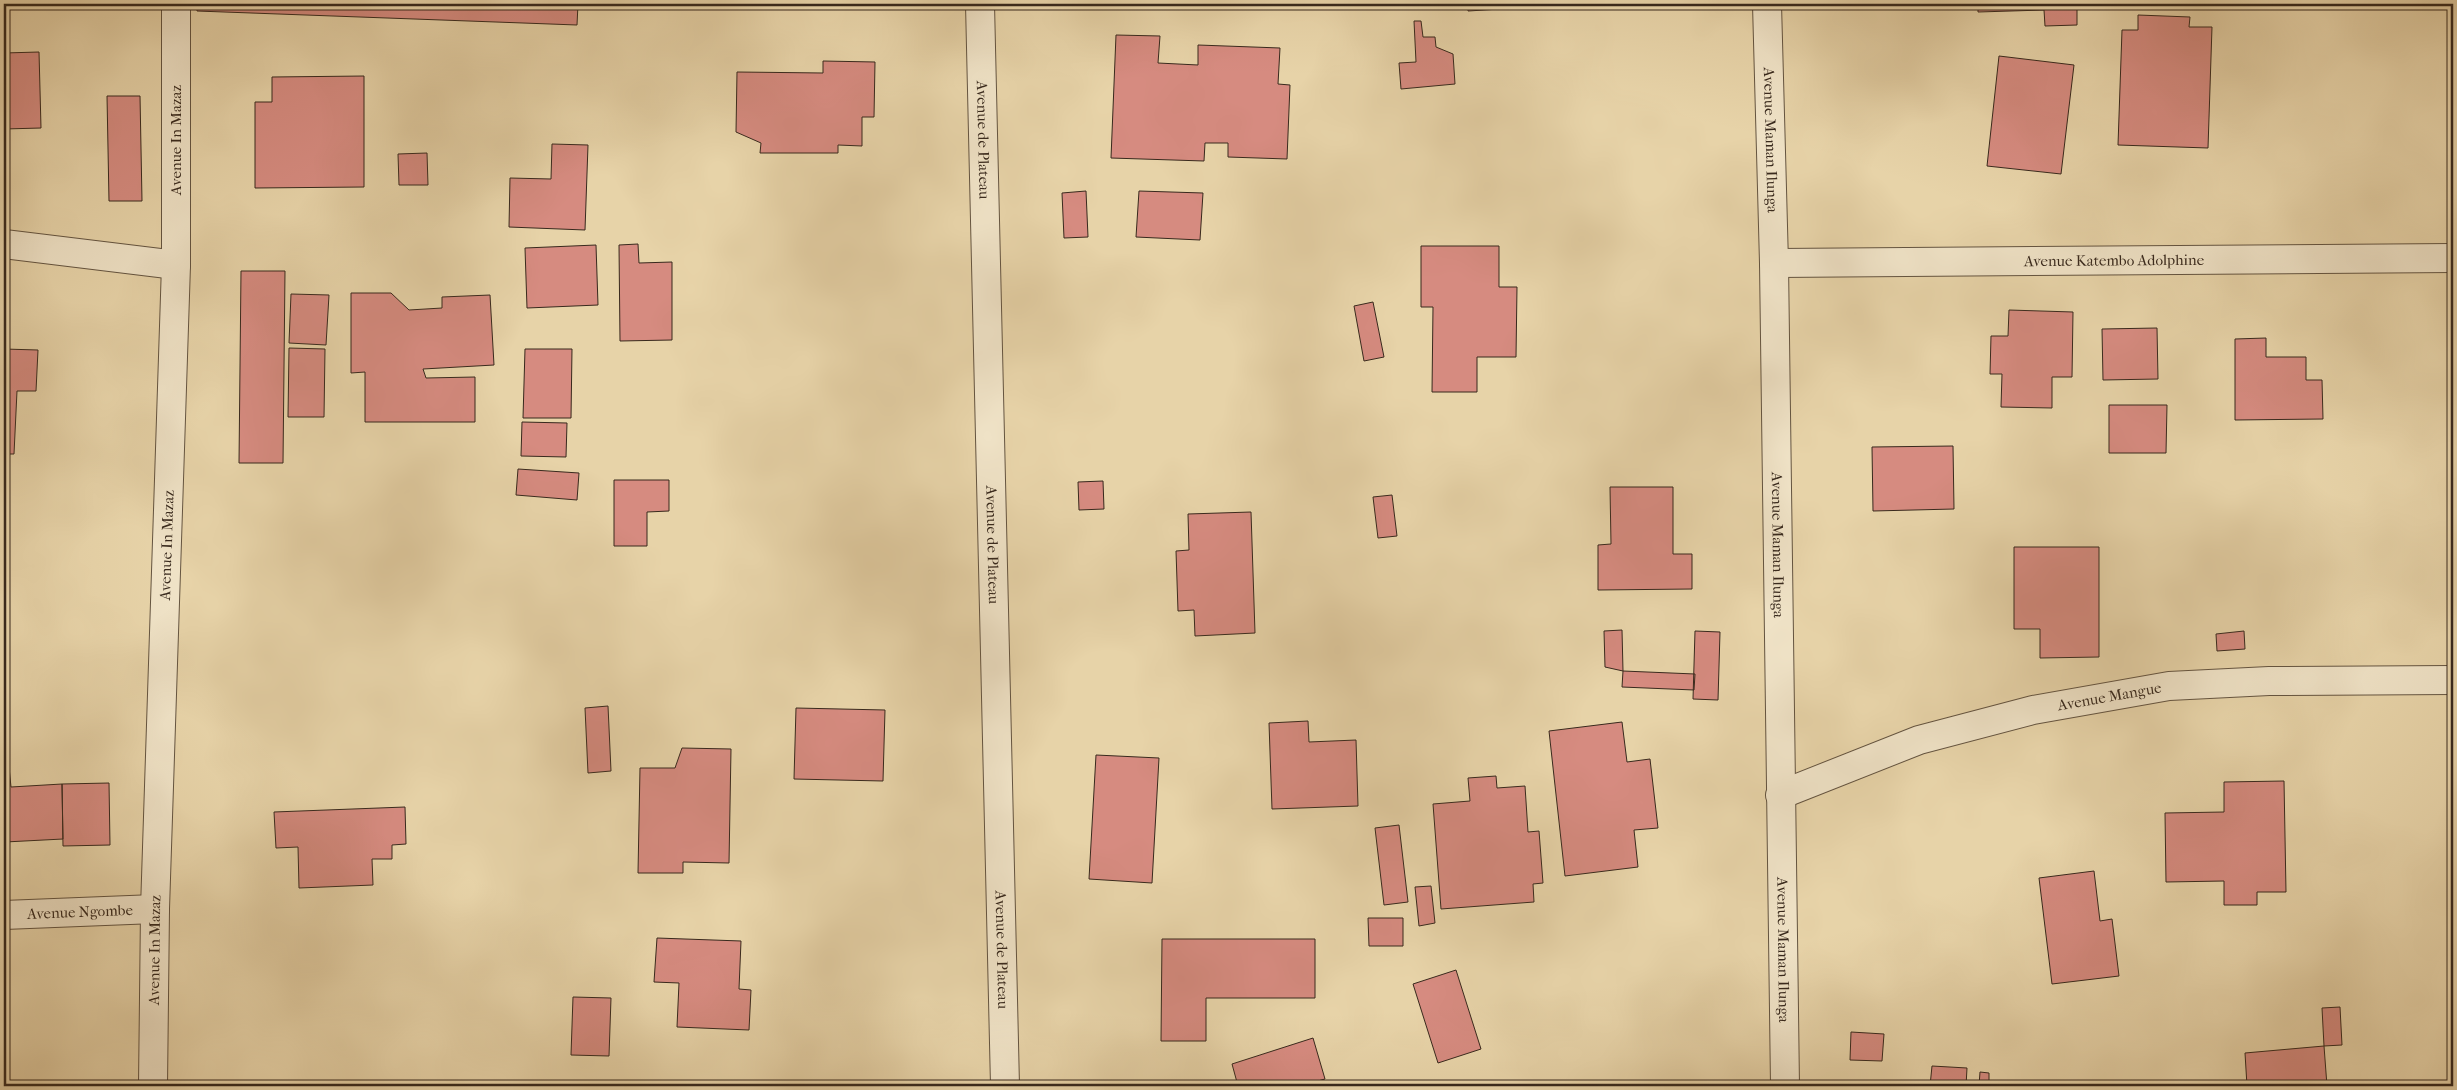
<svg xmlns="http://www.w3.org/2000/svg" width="2457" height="1090" viewBox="0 0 2457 1090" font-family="'IM FELL French Canon',serif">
<rect width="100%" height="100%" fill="#e7d3a8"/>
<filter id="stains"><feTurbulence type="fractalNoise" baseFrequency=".004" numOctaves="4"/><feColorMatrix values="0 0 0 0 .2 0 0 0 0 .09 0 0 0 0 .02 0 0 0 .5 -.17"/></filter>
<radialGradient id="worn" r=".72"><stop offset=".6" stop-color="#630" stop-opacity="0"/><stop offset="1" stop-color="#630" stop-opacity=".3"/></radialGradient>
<path fill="#d68b80" stroke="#38291d" d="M197,4H578L577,25L197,11Z
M1468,4H1531L1532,7L1468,11Z
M1978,4H2077V25L2045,26L2044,10L1978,12Z
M2138,15L2190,17L2189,27H2212L2208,148L2118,145L2122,30H2138Z
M1414,21H1421L1423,37H1435L1436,47L1453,54L1455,84L1401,89L1399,63L1416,62Z
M1116,35L1160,36L1158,63L1198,65V45L1280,48L1278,84L1290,85L1287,159L1228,157V143H1205L1204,161L1111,158Z
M39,52L41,128L4,129V53Z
M1999,56L2074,65L2061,174L1987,166Z
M823,61L875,62L874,117H862V146L838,145V153H760L761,143L736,132L737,72L823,73Z
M364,76V187L255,188V102H272V77Z
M107,96H140L142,201H109Z
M552,144L588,145L585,230L509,227L510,178L551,179Z
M427,153L428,185H399L398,154Z
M1086,191L1088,237L1064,238L1062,193Z
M1139,191L1203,193L1200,240L1136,237Z
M638,244L639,263L672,262V340L620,341L619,245Z
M596,245L598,305L527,308L525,248Z
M1421,246H1499V287H1517L1516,357H1477V392H1432L1433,307H1421Z
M241,271H285L283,463H239Z
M351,293H391L409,310L442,308V297L490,295L494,365L423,369L426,378L475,377V422H365V372L351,373Z
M291,294L329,295L326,345L289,343Z
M1373,302L1384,357L1364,361L1354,306Z
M2009,310L2073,312L2072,377H2052V408L2001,407L2002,374H1990L1991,336H2008Z
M2157,328L2158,379L2103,380L2102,329Z
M2266,338V357H2306V380H2322L2323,419L2235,420V339Z
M289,348L325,349L324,417H288Z
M4,349L38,350L36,391H17L14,454H4Z
M525,349H572L571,418H523Z
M2109,405H2167L2166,453H2109Z
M522,422L567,423L566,457L521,456Z
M1953,446L1954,509L1873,511L1872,447Z
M518,469L579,473L577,500L516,495Z
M614,480H669V511L647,512V546H614Z
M1103,481L1104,509L1079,510L1078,482Z
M1610,487H1673V554H1692V589L1598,590V545L1611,544Z
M1392,495L1397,536L1378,538L1373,497Z
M1251,512L1255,633L1195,636L1194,610L1178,611L1176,551L1189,550L1188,514Z
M2014,547H2099V657L2040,658V629H2014Z
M1622,630L1623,671L1605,667L1604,631Z
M1695,631L1720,632L1718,700L1693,699Z
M2244,631L2245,649L2217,651L2216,634Z
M1623,671L1695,674L1694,690L1622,687Z
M608,706L611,771L588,773L585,708Z
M796,708L885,710L883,781L794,779Z
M1308,721L1309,742L1356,740L1358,806L1272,809L1269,723Z
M1622,722L1627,762L1650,759L1658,828L1634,830L1638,867L1565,876L1549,731Z
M682,748L731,749L729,863L683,862V873H638L640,768H675Z
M1096,755L1159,758L1152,883L1089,879Z
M4,767H9L11,787L62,784L63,839L5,842Z
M1496,776L1497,788L1525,786L1528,832L1539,831L1543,883L1533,884L1534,902L1441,909L1433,804L1470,801L1468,778Z
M2284,781L2286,892H2257V905H2224V881L2166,882L2165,813L2224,812V782Z
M109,783L110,845L63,846L62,784Z
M405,807L406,844L392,845V859H372L373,885L299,888L298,847L276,848L274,812Z
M1399,825L1408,902L1384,905L1375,828Z
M2094,871L2100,921L2112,919L2119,976L2052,984L2039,878Z
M1431,886L1435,923L1419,926L1415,887Z
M1368,918H1403V946H1369Z
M657,938L741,941L739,989L751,990L749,1030L677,1027L679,983L654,982Z
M1162,939H1315V998H1206V1041H1161Z
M1456,970L1481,1049L1438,1063L1413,984Z
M573,997L611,998L609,1056L571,1055Z
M2340,1007L2342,1045L2324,1046L2322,1008Z
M1851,1032L1884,1034L1882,1061L1850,1060Z
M1313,1038L1325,1079L1314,1082L1316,1086H1238L1232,1064Z
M2324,1046L2327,1086H2247L2245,1053Z
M1932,1066L1967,1068L1966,1086H1930Z
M1980,1072L1989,1073V1086H1979Z"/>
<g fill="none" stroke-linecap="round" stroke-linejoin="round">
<g stroke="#645440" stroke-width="30">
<g id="street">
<path id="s1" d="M980,4L1005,1086"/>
<path id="s2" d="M1767,4L1774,263L1785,1086"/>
<path d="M4,244L176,265"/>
<path id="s3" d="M1774,263L2453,258"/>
<path id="s4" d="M1780,795L1919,740L2033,710L2169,686L2269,681L2453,680"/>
<path id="s5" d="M4,915L155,909"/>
<path id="s6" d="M153,1086L155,909L176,265V4"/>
</g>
</g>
<use href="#street" stroke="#efe2c6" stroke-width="28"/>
</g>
<g text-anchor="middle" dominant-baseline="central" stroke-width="4.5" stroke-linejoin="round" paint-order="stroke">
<g font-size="15" fill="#38291d" stroke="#efe2c6">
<text transform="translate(176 140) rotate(-90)">Avenue In Mazaz</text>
<text stroke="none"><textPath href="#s1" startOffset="136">Avenue de Plateau</textPath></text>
<text stroke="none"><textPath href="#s2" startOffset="136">Avenue Maman Ilunga</textPath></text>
<text stroke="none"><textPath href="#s3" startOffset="340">Avenue Katembo Adolphine</textPath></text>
<text stroke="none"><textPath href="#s6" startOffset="541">Avenue In Mazaz</textPath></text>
<text stroke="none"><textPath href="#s1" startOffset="541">Avenue de Plateau</textPath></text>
<text stroke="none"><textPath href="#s2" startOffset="541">Avenue Maman Ilunga</textPath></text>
<text stroke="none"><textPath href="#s4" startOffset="345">Avenue Mangue</textPath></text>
<text stroke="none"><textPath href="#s5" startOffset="76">Avenue Ngombe</textPath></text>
<text stroke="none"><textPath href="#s6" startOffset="136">Avenue In Mazaz</textPath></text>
<text stroke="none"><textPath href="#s1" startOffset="946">Avenue de Plateau</textPath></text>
<text stroke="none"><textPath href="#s2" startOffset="946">Avenue Maman Ilunga</textPath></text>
</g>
</g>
<rect width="2457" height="1090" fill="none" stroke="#e7d3a8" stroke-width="20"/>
<rect x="5" y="5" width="2447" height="1080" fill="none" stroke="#38291d" stroke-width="2.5"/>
<rect x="10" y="10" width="2437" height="1070" fill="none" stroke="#38291d"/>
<rect width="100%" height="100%" filter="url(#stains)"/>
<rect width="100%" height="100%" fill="url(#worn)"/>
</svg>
